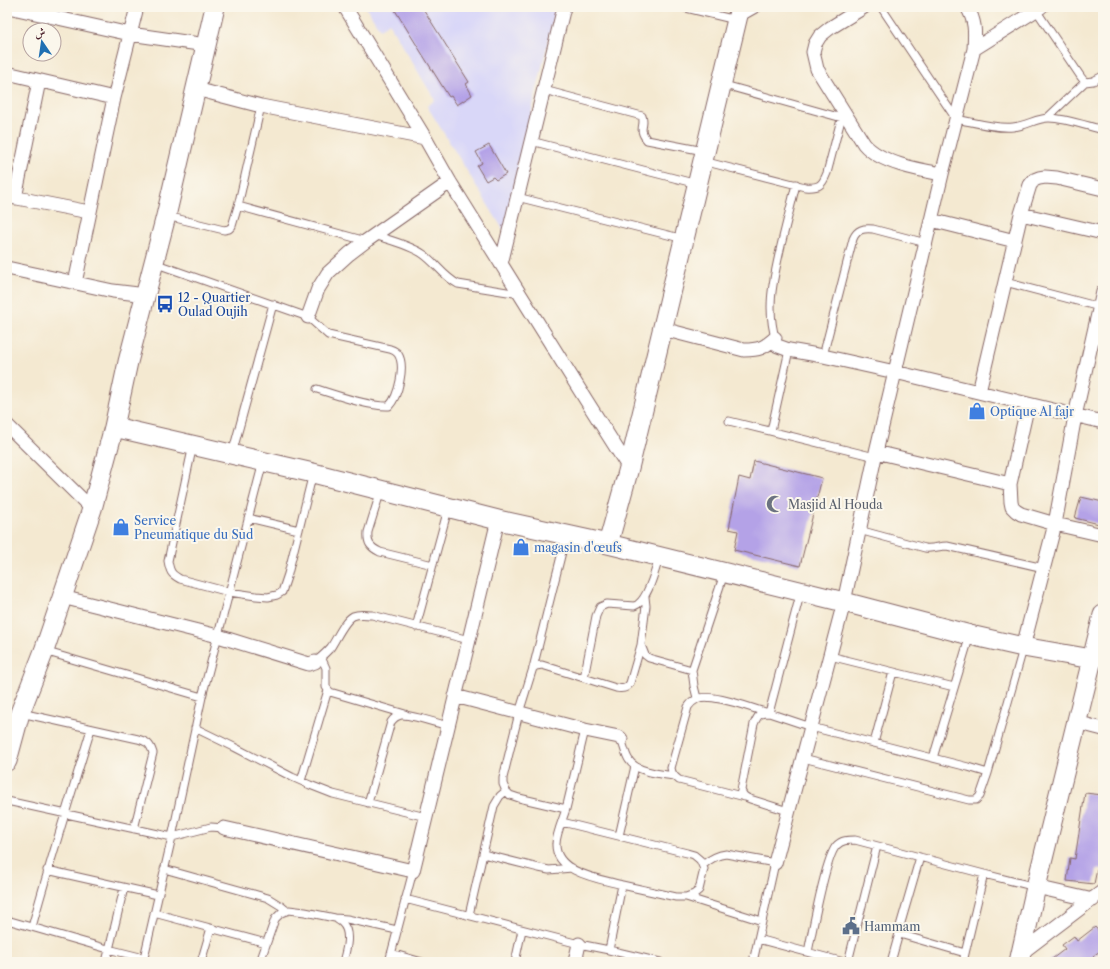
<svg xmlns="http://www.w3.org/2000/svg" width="1110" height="969" viewBox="0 0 1110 969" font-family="'Libre Caslon Text',Amiri,serif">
<rect width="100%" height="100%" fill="#fbf7ec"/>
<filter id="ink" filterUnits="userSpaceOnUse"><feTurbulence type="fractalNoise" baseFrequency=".025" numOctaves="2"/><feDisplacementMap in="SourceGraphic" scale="8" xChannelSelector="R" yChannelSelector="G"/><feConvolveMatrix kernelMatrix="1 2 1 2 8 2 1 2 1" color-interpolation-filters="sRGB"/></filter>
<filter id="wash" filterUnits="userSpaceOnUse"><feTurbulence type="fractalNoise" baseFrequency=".012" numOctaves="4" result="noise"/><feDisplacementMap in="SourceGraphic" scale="16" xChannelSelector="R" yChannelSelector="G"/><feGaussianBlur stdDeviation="0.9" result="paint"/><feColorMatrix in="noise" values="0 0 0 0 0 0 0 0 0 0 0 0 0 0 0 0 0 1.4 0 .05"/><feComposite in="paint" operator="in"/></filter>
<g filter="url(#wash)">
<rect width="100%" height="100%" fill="#f4e9d1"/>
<path fill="#d9d7f8" d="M366,7H556L504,231L427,106L435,100L389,23L380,29Z"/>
<g id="blocks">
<path fill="#b4a2e7" d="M393,7H422L469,82L466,84L472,95L457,105L451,96L449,97Z
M489,145L506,174L496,180L493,177L486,181L477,166L482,163L476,152Z
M754,461L822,478L800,566L734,550L738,531L729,529L739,477L750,480Z
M1081,497L1103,502V525L1075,518Z
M1085,793L1103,795V870L1097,869L1094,884L1067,881L1070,858L1075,859Z
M1095,927L1103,936V949L1093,956L1098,962H1048L1065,949L1062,945L1074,936L1077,941Z"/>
</g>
</g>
<g filter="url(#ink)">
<use href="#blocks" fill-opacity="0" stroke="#866665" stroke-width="1"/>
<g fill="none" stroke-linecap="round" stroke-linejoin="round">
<g stroke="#866665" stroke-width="9">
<path id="lane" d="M682,7L736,20L759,7
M881,7L956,119C973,122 996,129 1013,127C1026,126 1037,118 1049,118C1065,118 1087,126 1103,130
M1036,10L1081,77L1085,82L1093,81L1103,76
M721,84L842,118
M544,90L642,116C646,126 637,128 647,140L704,151
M1047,118L1085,82
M531,141L697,184
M703,161L805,187C819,188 822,186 827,173L843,112
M517,197L684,239
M238,206L366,241
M167,216L224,230L229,229L232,226L238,206L261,106
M374,235C389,240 410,245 423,254C436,263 444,277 458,284L520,294
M154,263L308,317L328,335L390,349C393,350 396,351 398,354C406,366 398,397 389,406C370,407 336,395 317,389
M1005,282L1100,307
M776,341C766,308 773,282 780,250C785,228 791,206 796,184
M823,356L853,239C857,229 864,228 873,229L926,243
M729,421L875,457
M771,431L789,350
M193,445L168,561C170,572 171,574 180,579L229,592L256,596L268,597L277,595L282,592L288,574L313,473
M232,454L273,304
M381,490L368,532C367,543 370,547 380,552L433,565
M248,518L299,530
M859,530L925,548C933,549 939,546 947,546L1044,568
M645,597L646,606L641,645L645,655L649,658L692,670
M416,627L448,509
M44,651L202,697
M830,656L954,687
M321,657L326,668V687L330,692L405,714
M315,662C321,657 326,653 331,647C337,638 344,621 353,616C360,613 366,615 372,615L469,640
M533,668L566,536
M584,678L596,616L600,607L607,604L634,606C647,603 655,571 659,558
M697,698L694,686L692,670L724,574
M21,713L138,739C147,742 150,743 153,753L134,829
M195,728L234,747L292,777L310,785L333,794L426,817
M621,739C624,746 625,754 629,760C636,772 661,774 674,776
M874,743L893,672
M933,758L970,635
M988,773L1023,649
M301,781L328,690
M745,797L679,780C674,776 672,774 671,768L688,707C690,704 693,701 697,699C710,692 753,709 769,713L801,591
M7,801L172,837L211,827L224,828
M368,803L391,722C393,719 396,716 401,715C410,714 437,723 448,726
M566,809L585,730
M788,811L750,799C744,797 743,795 741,790L754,724C758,715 759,713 769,713L811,727L968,767L988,773L980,796L976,800H969L803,758
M562,822L687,853L694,855L700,860L704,869L699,890L694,894L686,897H676L622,885
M619,836L635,766
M483,854L539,868L549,870L572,868
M920,857L900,926V930L903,935L965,953
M703,865C710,859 717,855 726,854L775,863L753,962
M164,869L268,898L281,906L287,911
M47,870L158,895
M686,897L762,921
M405,899L579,944L609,950L660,962
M154,913L266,943
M469,915L494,806L500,796L506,791
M337,919C338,921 341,921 342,923C352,932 346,951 343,962
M7,920L108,949L144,958
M32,927C50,861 71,795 91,729
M758,939L844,962
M609,950L622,885C601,879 555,873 556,844C556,834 563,819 566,809L519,798L510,795L506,791L503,784V778L519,713L533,668L536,666L542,665L616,688C622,689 627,689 630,683L641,645
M808,952C812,933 826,854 837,845C842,840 848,840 855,840L984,874L1036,887
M391,953L422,962
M106,962L124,888
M143,962L172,837L202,697L263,462
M201,962L211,928
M260,962L275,919L281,913L289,910L305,912L335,918L347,919L397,930
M389,962L413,871
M515,962L522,930
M848,962L877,846
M891,962L900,930
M963,962L984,874"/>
</g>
<g stroke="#866665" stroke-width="15">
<path id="street" d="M8,7L130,34L206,45
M345,7L425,138L450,182L586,400L629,468
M864,7L830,28L820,36L815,44L813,52L817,69L864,144C880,163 919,170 942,174
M974,49L1041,7
M7,73L114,98
M196,89L261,106L425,138
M7,196L89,212
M15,198L39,81
M1021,214L1103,233
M931,220L1015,241
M501,264L564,7
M7,268L113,291L146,295
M75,283L114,98L137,7
M308,317L318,289L328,273L349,254L366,241L450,182
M663,329L744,350C759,350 764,348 775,338
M778,346L789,350L823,356L895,372L1103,422
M979,392L1021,214L1030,185L1034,180L1039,178L1045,177L1057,178L1103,189
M1028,404L1010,484L1011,502L1012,507L1016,511L1021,514L1055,524L1103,535
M7,425L92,509
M876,452L1010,484
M62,597L218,636L309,664L315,662
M1023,647L1055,524L1075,416L1103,292
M455,696L585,730L619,737L621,739
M1076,722L1103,729
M224,828L413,871L469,640L498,520
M775,863L844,602L876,452L942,174L974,49C975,32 976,22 967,7
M1036,887L1093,900
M1020,954L1103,891
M575,962L579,944"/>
</g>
<g stroke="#866665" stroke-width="21">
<path id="secondary" d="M114,427L313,473L498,520L608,544L844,602L970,635L1023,647L1092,659
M608,544L629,468L740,7
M7,761L20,713L44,651L92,509L114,427L128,362L166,216L215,7
M1019,962L1036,887L1103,615"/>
</g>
<use href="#lane" stroke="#fff" stroke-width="7"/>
<use href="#street" stroke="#fff" stroke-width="13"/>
<use href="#secondary" stroke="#fff" stroke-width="19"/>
</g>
</g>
<defs>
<g id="bus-bare" transform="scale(1.38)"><path d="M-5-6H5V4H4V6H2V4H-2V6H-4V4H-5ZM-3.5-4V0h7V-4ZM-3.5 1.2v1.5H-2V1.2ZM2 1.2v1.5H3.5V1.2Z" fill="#1a4fb4" stroke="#fbf7ec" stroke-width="2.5" paint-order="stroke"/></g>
<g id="shop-bare" transform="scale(1.38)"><path d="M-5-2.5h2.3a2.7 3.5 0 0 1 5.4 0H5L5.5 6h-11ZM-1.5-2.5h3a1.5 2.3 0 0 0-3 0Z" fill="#3f7fe0" stroke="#fbf7ec" stroke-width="2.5" paint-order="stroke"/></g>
<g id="mosque-bare" transform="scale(1.38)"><path d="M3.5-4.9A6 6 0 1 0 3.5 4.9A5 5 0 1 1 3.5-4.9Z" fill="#6b7280" stroke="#fbf7ec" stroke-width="2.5" paint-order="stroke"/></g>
<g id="civic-bare" transform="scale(1.38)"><path d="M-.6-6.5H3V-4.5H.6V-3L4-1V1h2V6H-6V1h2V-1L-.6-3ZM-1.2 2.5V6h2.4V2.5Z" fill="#5c6f8a" stroke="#fbf7ec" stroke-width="2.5" paint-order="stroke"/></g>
</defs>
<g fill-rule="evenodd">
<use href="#bus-bare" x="165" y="304"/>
<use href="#shop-bare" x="977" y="411"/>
<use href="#mosque-bare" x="775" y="504"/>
<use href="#shop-bare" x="121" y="527"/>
<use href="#shop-bare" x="521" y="547"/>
<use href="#civic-bare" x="851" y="926"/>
</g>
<g text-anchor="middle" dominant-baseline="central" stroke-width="4" stroke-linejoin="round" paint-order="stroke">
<g font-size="12" fill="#164399" stroke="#fbf7ec" text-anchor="start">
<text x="178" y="297">12 - Quartier<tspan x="178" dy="14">Oulad Oujih</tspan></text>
</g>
<g font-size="12" fill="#366cbe" stroke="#fbf7ec" text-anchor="start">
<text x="990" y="411">Optique Al fajr</text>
<text x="134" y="520">Service<tspan x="134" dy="14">Pneumatique du Sud</tspan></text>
<text x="534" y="547">magasin d'œufs</text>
</g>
<g font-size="12" fill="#5b616d" stroke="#fbf7ec" text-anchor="start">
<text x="788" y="504">Masjid Al Houda</text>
</g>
<g font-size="12" fill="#4e5e75" stroke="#fbf7ec" text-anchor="start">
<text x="864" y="926">Hammam</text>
</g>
</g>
<rect width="1110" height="969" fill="none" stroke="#fbf7ec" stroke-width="24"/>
<g transform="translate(42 42) rotate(347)"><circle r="19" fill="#fbf7ec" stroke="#b4a19f"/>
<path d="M0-3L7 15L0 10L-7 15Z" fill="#1f6fb2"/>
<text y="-6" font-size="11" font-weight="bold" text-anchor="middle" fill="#4a1f2b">ش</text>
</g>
</svg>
